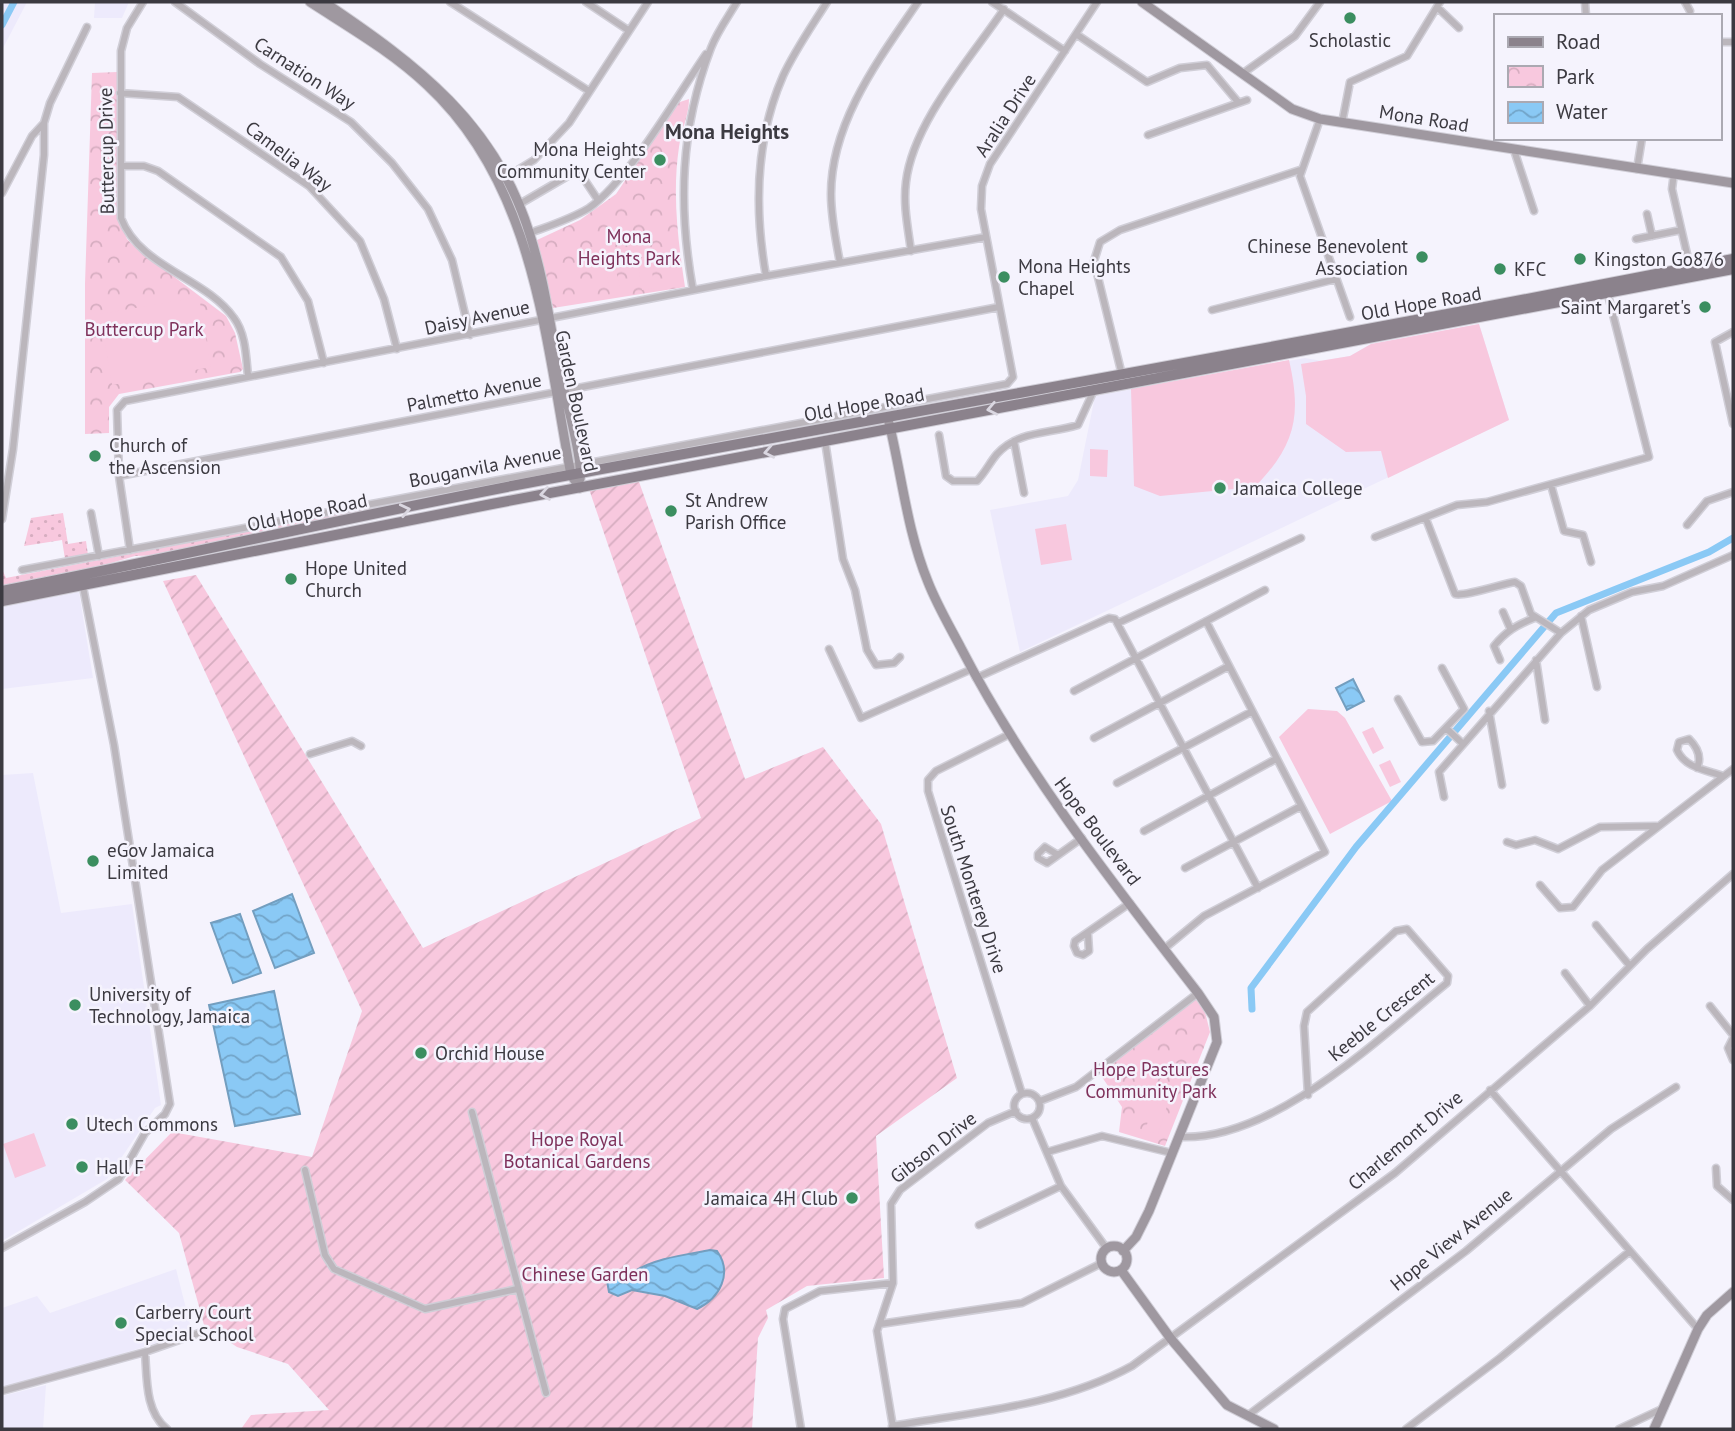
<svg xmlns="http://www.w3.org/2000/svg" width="1735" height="1431" viewBox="0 0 1735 1431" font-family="'PT Sans',sans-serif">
<defs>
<pattern id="grass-dots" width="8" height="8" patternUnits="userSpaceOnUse" patternTransform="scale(1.75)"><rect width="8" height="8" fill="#f8c8de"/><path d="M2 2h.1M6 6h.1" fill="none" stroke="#d6adc0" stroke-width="1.8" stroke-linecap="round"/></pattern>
<pattern id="park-crowns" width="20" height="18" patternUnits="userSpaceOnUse" patternTransform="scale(1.75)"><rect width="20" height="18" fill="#f8c8de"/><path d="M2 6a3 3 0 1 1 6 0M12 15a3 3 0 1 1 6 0" fill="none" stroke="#d6adc0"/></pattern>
<pattern id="garden-furrows" width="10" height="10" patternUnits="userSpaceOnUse" patternTransform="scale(1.75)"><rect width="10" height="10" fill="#f8c8de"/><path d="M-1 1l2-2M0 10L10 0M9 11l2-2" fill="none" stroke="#d6adc0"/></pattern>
<pattern id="water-waves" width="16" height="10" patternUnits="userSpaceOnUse" patternTransform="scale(1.75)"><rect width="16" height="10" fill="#8ac9f5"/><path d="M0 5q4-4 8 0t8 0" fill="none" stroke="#72a4c8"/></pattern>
</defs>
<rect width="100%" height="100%" fill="#f5f3fd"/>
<path fill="#edeafc" d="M2,2H27L2,50Z
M95,2H129L122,18H94Z
M1479,324L1509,420L1020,652L990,510L1068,496L1078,480L1095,396L1305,358L1322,361L1350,356L1371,344Z
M79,592L93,678L2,689V607Z
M33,773L61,913L132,904L161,1105L155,1108L107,1179L2,1241V775Z
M176,1269L192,1332L2,1391V1308L37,1296L50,1313Z
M46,1385L43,1429H2V1396Z"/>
<path fill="url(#grass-dots)" d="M564,470L160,555L135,556L104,565L2,586V569L6,578Z
M63,513L68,544L86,541L88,555L65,559L62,540L24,546L31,518Z"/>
<path fill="url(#park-crowns)" d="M117,72V213L127,239L136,248L226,316L235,333L243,369L240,372L119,394L109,407V433L85,434V284L92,73Z
M689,99C689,115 681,131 679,147C672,194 678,241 685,287L553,308L537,240L580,220L616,194L677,103Z
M1195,998L1205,1012L1210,1032L1165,1146L1119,1132L1122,1107L1100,1074Z"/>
<path fill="url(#garden-furrows)" d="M638,479L745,779L823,747L881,824L957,1078L876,1136L884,1278L807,1286L766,1310L768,1318L758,1338L752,1429H241L251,1415L329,1410L288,1364L237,1347L204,1325L179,1233L125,1180L172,1132L312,1157L362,1011L163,581L196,575L423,948L701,818L589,489Z"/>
<path fill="#f8c8de" d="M649,256L655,288L642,290L637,259Z
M616,270L620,290L610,292L606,272Z
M199,297L211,367L112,385L100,314Z
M1479,324L1509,420L1388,478L1381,451L1346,452L1306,424V396L1301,364L1350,356L1371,344Z
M1289,360C1302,417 1295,445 1255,487L1160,496L1134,486L1131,389Z
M1090,449L1108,450L1107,477L1090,476Z
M1066,524L1072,560L1041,565L1035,529Z
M1308,709L1337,711L1345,718L1392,801L1330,834L1279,737Z
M1373,727L1384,748L1373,754L1362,732Z
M1390,760L1401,782L1390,787L1379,765Z
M1154,1102L1167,1106L1158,1134L1145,1131Z
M34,1133L46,1166L15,1178L3,1144Z"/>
<path fill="url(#water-waves)" stroke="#739ebf" stroke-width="2" d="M1353,679L1364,701L1347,710L1336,688Z
M292,894L314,953L275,968L253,911Z
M240,914L261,973L233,983L211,923Z
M274,991L300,1114L235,1126L209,1005Z
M710,1250L717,1251C733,1273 720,1298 697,1309L665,1296L632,1290L618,1296L609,1292L607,1281C616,1272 624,1278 633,1272C656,1258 684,1255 710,1250Z"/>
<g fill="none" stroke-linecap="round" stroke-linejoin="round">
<path stroke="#8ac9f5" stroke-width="7" d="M2,25L14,2
M1252,1009L1251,988L1356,847L1556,613L1709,552L1733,538"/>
<g stroke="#d0ced7" stroke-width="9">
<path id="street" d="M143,2L127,28L121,51V218C140,268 205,277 234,318C246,334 246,357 248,376
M175,2L260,64L351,122L392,163L428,209L452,260L470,335
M450,2L589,91
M586,2L628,30
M992,2L1065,51
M1585,2L1586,16
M1685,2L1690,11
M1437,7L1459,28
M1076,34L1147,82L1180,68L1207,65L1238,102
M1719,42H1733
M1242,74L1295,36L1320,2
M120,93L178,97L309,186L360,241L384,299L397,349
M1320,119L1300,176L1350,317
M1342,123L1350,82L1407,56L1440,2
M1148,135L1247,100
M1514,150L1534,211
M121,166H144L158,171L281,257L308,301L324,363
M1637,169L1642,138
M1674,173L1672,189L1687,254
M503,179L534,160L569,123L648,2
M2,193L32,136L44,123
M518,205L578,170L598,200
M1647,214L1652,236
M530,233C549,226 571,219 589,208C629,180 677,96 706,54
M1636,239L1681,230
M911,251C908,228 903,205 906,182C913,122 971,58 1004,9
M840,263C836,241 831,218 831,194C831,122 879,59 918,2
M766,276C754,208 755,140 783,76C795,50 812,26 827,2
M693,290C678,206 680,129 711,48C717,32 728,17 737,2
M1212,310L1336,279
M1733,332L1715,342L1733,424
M1122,375L1094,261L1100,242L1120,230L1300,170
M939,435L946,476L953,481H977C985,473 990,462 997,454C1019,430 1049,434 1078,425L1094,390
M825,441L843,559L855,590L867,650L876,665L894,663L900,657
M1014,441L1024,493
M119,476L999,307
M1551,485L1564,531L1583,535L1591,562
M91,513L99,556
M2,519L13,449L44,155V123L50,103L87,27
M1426,519L1455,594C1463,597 1502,584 1515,582L1521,586L1531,614L1561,633
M1687,525L1707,501L1733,492
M1375,537L1457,505L1487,502L1649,457L1607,291
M130,550L119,476L117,410L125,401L766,276L986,237
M22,570L1007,384L1013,377L981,209L982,186L990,164L1097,2
M1503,612L1510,628
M1581,616L1597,687
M1118,623L1301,538
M829,649L861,718L972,669
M1500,660L1494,646C1506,631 1517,625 1534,618
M1536,660L1545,720
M976,678L1109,618L1115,619L1258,888
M1074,691L1265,590
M1398,699L1422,742L1433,741L1464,709L1442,668
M1489,711L1502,785
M1447,729L1462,743
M1008,735L936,771L928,780V791L1022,1094
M1094,738L1227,667
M310,754L352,741L361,746
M1697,768C1702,757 1697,747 1689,739L1679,742L1677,750C1685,768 1706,770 1723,776
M1117,783L1251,712
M1444,797L1439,772L1561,633L1589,610L1632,592L1663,586L1733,555
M1144,831L1276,759
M1507,842L1516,845L1535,840L1558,849L1600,827L1656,826
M1058,855L1045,847L1038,854V858L1047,863L1082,838
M1185,868L1301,806
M1540,885L1560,908L1573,907L1602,870L1733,769
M1596,925L1630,966
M1088,935L1089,951L1083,955L1077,953L1074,946L1075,941L1130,903
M1164,949L1204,916L1325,852L1206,621
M1565,973L1590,1006
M1710,1006L1733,1035
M1733,1038L1728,1048L1733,1060
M1490,1090L1698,1329
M1014 1106a13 13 0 1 1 26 0a13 13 0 1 1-26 0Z
M1040,1101L1076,1087L1198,993
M472,1112L546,1393
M1032,1118L1061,1186L1107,1249
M1180,1137C1273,1141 1378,1039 1447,983L1448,976L1407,929L1396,931L1307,1012L1304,1026L1308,1095
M1047,1152L1102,1136L1172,1153
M1716,1168L1717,1186L1733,1200
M305,1170L325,1255L334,1269L425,1309L517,1289
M979,1225L1061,1186
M2,1248L85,1202L119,1179L145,1133L165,1114L170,1104L114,745L82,582
M880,1324L1022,1303L1102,1263
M145,1352C147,1378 145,1412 167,1429
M2,1391L145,1352L202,1332
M1247,1416L1466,1251L1611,1129L1676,1087
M892,1426C974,1412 1059,1406 1132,1366L1395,1173L1590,1006L1647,949L1733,874
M893,1427L877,1331L893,1283L891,1204L900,1190L988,1123L1016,1111
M801,1429L783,1319L785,1309L820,1291L893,1283
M1406,1429L1500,1358L1630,1251
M1619,1429L1664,1408"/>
</g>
<g stroke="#d0ced7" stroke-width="11">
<path id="secondary" d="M310,2C350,28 392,52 427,85C535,185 545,338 571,475L580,488
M324,2C416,64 496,123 530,235C544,279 550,325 559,370C564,392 584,461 580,479
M1142,2L1292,109L1320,119L1733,183
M889,423C902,476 907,531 928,582C937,605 950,627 961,648C1025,772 1112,882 1198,993L1214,1017L1217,1042L1149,1211L1136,1237L1123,1251
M1101 1259a13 13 0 1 1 26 0a13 13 0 1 1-26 0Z
M1121,1270L1171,1339L1227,1405L1274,1429
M1654,1429L1698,1329L1707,1315L1733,1292"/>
</g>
<g stroke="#d0ced7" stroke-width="12">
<path id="primary" d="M2,591C193,554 383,509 575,474C961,403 1348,335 1733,259
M2,601L492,504L1733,269"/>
</g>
<use href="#street" stroke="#bbb6bc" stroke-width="6"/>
<use href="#secondary" stroke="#9f98a0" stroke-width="9"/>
<use href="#primary" stroke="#8b828c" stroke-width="10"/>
</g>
<defs><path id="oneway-chevron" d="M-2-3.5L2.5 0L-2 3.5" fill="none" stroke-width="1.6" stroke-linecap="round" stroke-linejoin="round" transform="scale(1.75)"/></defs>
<g stroke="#dad7e1">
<use href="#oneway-chevron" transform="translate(992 409) rotate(169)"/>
<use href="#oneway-chevron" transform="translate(769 452) rotate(169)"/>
<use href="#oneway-chevron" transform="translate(545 494) rotate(170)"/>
<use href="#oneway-chevron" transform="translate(405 510) rotate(-12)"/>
</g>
<g fill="#3b8e60" stroke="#f5f3fd" stroke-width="2.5">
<circle cx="1350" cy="18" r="7"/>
<circle cx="660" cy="160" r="7"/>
<circle cx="1422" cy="257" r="7"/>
<circle cx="1580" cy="259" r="7"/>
<circle cx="1500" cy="269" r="7"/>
<circle cx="1004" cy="277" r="7"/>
<circle cx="1705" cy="307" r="7"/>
<circle cx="95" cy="456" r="7"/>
<circle cx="1220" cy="488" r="7"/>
<circle cx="671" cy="511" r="7"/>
<circle cx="291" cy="579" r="7"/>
<circle cx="93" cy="861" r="7"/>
<circle cx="75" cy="1005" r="7"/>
<circle cx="421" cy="1053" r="7"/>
<circle cx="72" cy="1124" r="7"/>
<circle cx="82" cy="1167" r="7"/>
<circle cx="852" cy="1198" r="7"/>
<circle cx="121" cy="1323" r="7"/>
</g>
<g text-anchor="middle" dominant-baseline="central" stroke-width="5" stroke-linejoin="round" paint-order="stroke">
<g font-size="19" fill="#3c3a41" stroke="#f5f3fd" text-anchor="start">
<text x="1350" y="40" text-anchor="middle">Scholastic</text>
<text x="646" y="149" text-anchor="end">Mona Heights<tspan x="646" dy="22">Community Center</tspan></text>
<text x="1408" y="246" text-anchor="end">Chinese Benevolent<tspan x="1408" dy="22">Association</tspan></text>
<text x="1594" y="259">Kingston Go876</text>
<text x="1018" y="266">Mona Heights<tspan x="1018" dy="22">Chapel</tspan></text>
<text x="1514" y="269">KFC</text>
<text x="1691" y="307" text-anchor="end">Saint Margaret's</text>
<text x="109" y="445">Church of<tspan x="109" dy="22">the Ascension</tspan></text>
<text x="1234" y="488">Jamaica College</text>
<text x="685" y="500">St Andrew<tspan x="685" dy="22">Parish Office</tspan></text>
<text x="305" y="568">Hope United<tspan x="305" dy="22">Church</tspan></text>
<text x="107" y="850">eGov Jamaica<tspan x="107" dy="22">Limited</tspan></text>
<text x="89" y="994">University of<tspan x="89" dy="22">Technology, Jamaica</tspan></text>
<text x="435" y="1053">Orchid House</text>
<text x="86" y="1124">Utech Commons</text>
<text x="96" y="1167">Hall F</text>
<text x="838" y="1198" text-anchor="end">Jamaica 4H Club</text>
<text x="135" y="1312">Carberry Court<tspan x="135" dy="22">Special School</tspan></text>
</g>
<g font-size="19" fill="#3c3a41" stroke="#f5f3fd">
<text transform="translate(305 73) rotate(33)">Carnation Way</text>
<text transform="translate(1005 115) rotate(-57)">Aralia Drive</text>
<text transform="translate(1424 118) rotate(9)">Mona Road</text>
<text transform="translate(106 151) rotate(-91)">Buttercup Drive</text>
<text transform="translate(289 156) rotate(37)">Camelia Way</text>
<text transform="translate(1421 303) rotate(-10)">Old Hope Road</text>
<text transform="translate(477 317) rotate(-12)">Daisy Avenue</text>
<text transform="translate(474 392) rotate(-11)">Palmetto Avenue</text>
<text transform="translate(577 401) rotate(78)">Garden Boulevard</text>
<text transform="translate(864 404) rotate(-10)">Old Hope Road</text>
<text transform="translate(485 466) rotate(-11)">Bouganvila Avenue</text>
<text transform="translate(307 512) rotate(-12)">Old Hope Road</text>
<text transform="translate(1098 831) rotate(53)">Hope Boulevard</text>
<text transform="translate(974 889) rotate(72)">South Monterey Drive</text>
<text transform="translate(1381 1016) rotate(-39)">Keeble Crescent</text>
<text transform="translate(1405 1140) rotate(-40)">Charlemont Drive</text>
<text transform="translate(933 1147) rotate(-38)">Gibson Drive</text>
<text transform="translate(1451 1239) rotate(-39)">Hope View Avenue</text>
</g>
<g font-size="19" fill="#7f315b" stroke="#f5f3fd">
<text x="629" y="236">Mona<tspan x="629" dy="22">Heights Park</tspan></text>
<text x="144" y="329">Buttercup Park</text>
<text x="1151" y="1069">Hope Pastures<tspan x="1151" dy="22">Community Park</tspan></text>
<text x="577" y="1139">Hope Royal<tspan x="577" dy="22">Botanical Gardens</tspan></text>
<text x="585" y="1274">Chinese Garden</text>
</g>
<g font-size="21" font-weight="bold" fill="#3c3a41" stroke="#f5f3fd">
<text x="727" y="131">Mona Heights</text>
</g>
</g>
<rect width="1735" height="1431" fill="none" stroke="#3c3a41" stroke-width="7"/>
<rect x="1494" y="14" width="228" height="126" fill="#f5f3fd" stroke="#aba9b2" stroke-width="2"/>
<rect x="1508" y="37" width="35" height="10" fill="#8b828c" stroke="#aba9b2" stroke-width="2"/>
<text x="1556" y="49" font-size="21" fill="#3c3a41">Road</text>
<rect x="1508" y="66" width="35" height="21" fill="url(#park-crowns)" stroke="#aba9b2" stroke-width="2"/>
<text x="1556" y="84" font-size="21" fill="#3c3a41">Park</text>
<rect x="1508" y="102" width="35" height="21" fill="url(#water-waves)" stroke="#aba9b2" stroke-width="2"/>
<text x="1556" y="119" font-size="21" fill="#3c3a41">Water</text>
</svg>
